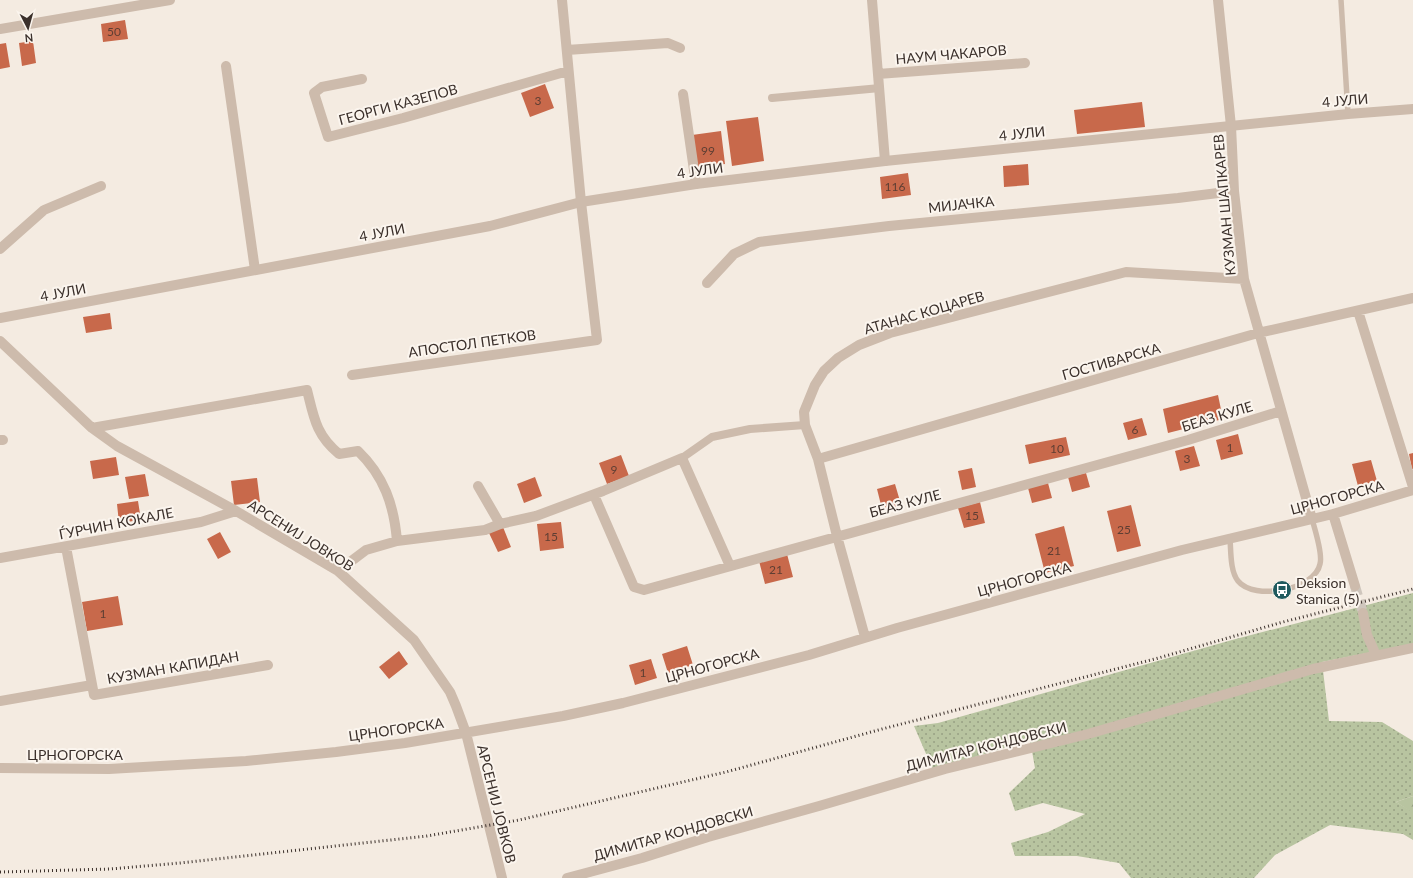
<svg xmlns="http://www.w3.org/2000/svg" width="1413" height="878" viewBox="0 0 1413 878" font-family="Lato,sans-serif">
<defs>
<pattern id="grass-dots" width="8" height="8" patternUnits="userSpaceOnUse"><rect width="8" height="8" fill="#b8c4a0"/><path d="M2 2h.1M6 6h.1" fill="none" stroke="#97a083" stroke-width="1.8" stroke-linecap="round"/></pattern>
<pattern id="forest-crowns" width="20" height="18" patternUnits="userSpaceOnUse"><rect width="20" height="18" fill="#b8c4a0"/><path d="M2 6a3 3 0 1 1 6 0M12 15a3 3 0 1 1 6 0" fill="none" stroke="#97a083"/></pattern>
</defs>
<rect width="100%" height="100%" fill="#f4ebe1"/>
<path fill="url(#grass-dots)" d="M1413,593V644L1322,662L1329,721L1382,722L1413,741V796L1396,802L1413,812V840L1403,834L1330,825L1275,855L1254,878H1131L1119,863L1077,856H1015L1011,843L1048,832L1085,814L1043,803L1015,811L1009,793L1035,768L1030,740L933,770L914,726L938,723L1232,640Z"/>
<path fill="url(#forest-crowns)" d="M1413,796V813L1396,802Z"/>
<path fill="#c8694b" d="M125,20L128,39L103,42L101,24Z
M33,41L36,63L22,66L19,43Z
M6,43L10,67L0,69V44Z
M545,84L554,108L530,117L521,93Z
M1142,102L1145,127L1077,134L1074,110Z
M758,117L764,161L732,166L726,121Z
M721,131L725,164L696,168L692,135Z
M1028,164L1029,185L1004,187L1003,166Z
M908,173L911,195L882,199L880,177Z
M110,313L112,329L86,333L83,317Z
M1218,395L1223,419L1168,433L1163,409Z
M1142,418L1147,435L1128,440L1123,423Z
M1238,434L1243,454L1221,460L1216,440Z
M1066,437L1070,455L1029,464L1025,445Z
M1194,446L1200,466L1180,471L1175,451Z
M1413,453V469H1412L1409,454Z
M621,455L629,476L607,484L599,463Z
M116,457L119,475L93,479L90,461Z
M1371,460L1377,481L1358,486L1352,464Z
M972,468L976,487L962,490L958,471Z
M1086,473L1090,487L1072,492L1068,477Z
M145,474L149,496L129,499L125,477Z
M535,477L542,496L524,503L517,484Z
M257,478L260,502L234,505L231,481Z
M1048,483L1052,498L1032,503L1028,488Z
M895,484L902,508L883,513L877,489Z
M138,501L141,520L119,523L117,504Z
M980,502L985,523L964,528L958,508Z
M1131,505L1141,546L1117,552L1107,511Z
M561,522L564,548L540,551L537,524Z
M1064,526L1074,566L1045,573L1035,534Z
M503,527L511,547L498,552L489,533Z
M220,532L231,552L218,559L207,539Z
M787,554L793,577L765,584L759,561Z
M118,596L123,625L87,631L82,602Z
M687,646L693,665L668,673L662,654Z
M399,651L408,664L389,679L379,667Z
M651,659L657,678L635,685L629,665Z"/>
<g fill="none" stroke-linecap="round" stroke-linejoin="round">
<path stroke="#cfc6bd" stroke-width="10" stroke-dasharray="10 5" stroke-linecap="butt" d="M1355,586L1363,613"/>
<path stroke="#cdbbac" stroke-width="5.5" d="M1341,0L1348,114
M1230,539C1231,551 1230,571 1238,581C1254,601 1315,590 1320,564C1323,554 1315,530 1312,519"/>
<path stroke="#cdbbac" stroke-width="8" d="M772,98L880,88
M682,458L712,437L750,429L805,425"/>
<path stroke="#cdbbac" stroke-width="10" d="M872,0L885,161
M1218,0L1231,126L1234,191L1244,279L1312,519
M0,29L170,0
M567,50L668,43L680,48
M226,66L255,270
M878,74L1025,63
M362,79L322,87L314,93L328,137L403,118L568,71
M683,94L696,184
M0,249L44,210L101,186
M707,283L734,254L759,242L889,226L1178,198L1234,191
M1358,311L1413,487
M0,341L92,428L117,446L236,511L338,571L414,640L450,692L456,706L466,733L502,878
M352,375L597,340L581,202L562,0
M92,428L307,390C314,418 316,435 339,454L358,451C384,476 394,505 397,541
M0,440H3
M818,459L1258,333L1413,298
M478,486L500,524
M594,495L634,587L644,590L1188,440L1281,411
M1333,514L1355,586
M66,547L94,695L268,665
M0,558L201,522L236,511
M338,571L366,550L397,541L485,530L500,524L536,516L603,491L682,458L730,566
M1363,613L1367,635L1376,655
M865,637L837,536L818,459L805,425L804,412L815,385L824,371L838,358L859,345L890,333L1126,272L1244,279
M0,701L92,685
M0,768L109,769L246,761L336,752L405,743L563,716L623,703L809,655L897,628L1182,550L1333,514L1413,490
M567,878L642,858L708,837L819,806L945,769L1088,734L1313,669L1413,648"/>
<path stroke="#cdbbac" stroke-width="10" d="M0,318L490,226L581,202L696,184L885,161L1348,114L1413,109"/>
<path stroke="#3b302b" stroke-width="3" stroke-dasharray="1 3" stroke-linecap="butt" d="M0,872L110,869L180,863L427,836L519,820L726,772L882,729L1155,659L1283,622L1413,589"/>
</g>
<defs>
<g id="bus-disc" transform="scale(1)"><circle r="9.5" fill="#1f5a5e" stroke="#fbf5ee"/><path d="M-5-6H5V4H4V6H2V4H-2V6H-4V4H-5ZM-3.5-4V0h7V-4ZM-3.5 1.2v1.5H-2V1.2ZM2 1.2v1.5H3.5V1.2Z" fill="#fff"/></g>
</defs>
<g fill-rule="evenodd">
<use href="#bus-disc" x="1282" y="590"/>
</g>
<g text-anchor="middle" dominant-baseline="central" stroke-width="4" stroke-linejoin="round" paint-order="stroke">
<g font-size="12" fill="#5e3e33">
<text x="114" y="31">50</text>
<text x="538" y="100">3</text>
<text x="708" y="150">99</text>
<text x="895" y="186">116</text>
<text x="1135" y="429">6</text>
<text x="1230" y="447">1</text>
<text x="1057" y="448">10</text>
<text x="1187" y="458">3</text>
<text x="614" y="469">9</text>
<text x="972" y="515">15</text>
<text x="1124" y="529">25</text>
<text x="551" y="536">15</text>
<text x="1054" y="550">21</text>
<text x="776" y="569">21</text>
<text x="103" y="613">1</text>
<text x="643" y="672">1</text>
</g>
<g font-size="14" fill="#3b302b" stroke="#fbf5ee">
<text transform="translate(951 54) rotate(-5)">НАУМ ЧАКАРОВ</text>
<text transform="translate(1345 100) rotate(-5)">4 ЈУЛИ</text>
<text transform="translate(398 104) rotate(-15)">ГЕОРГИ КАЗЕПОВ</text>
<text transform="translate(1022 133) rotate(-6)">4 ЈУЛИ</text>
<text transform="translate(700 170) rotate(-8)">4 ЈУЛИ</text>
<text transform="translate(961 204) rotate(-6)">МИЈАЧКА</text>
<text transform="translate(1224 205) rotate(-95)">КУЗМАН ШАПКАРЕВ</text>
<text transform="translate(382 232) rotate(-11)">4 ЈУЛИ</text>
<text transform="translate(63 292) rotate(-11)">4 ЈУЛИ</text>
<text transform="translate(924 312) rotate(-16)">АТАНАС КОЦАРЕВ</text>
<text transform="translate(472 343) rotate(-8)">АПОСТОЛ ПЕТКОВ</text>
<text transform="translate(1111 361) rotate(-16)">ГОСТИВАРСКА</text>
<text transform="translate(1217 416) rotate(-17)">БЕАЗ КУЛЕ</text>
<text transform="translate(1337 497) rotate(-15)">ЦРНОГОРСКА</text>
<text transform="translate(905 503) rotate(-15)">БЕАЗ КУЛЕ</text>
<text transform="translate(116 523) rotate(-11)">ЃУРЧИН КОКАЛЕ</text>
<text transform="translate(301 535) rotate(32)">АРСЕНИЈ ЈОВКОВ</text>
<text transform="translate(1024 579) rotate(-15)">ЦРНОГОРСКА</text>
<text transform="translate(712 665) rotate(-15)">ЦРНОГОРСКА</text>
<text transform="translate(173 667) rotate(-10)">КУЗМАН КАПИДАН</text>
<text transform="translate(396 729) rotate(-8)">ЦРНОГОРСКА</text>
<text transform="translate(986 746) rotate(-14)">ДИМИТАР КОНДОВСКИ</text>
<text x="75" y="754">ЦРНОГОРСКА</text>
<text transform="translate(497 804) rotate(76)">АРСЕНИЈ ЈОВКОВ</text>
<text transform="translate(673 833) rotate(-16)">ДИМИТАР КОНДОВСКИ</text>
</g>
<g font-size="14" fill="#3b302b" stroke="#fbf5ee" text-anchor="start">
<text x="1296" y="582">Deksion<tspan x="1296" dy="16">Stanica (5)</tspan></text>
</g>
</g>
<g transform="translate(28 28) rotate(174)" stroke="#fbf5ee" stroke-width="3" paint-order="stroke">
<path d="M0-3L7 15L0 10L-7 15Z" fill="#3b302b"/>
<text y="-6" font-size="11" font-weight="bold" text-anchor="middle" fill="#3b302b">N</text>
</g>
</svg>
